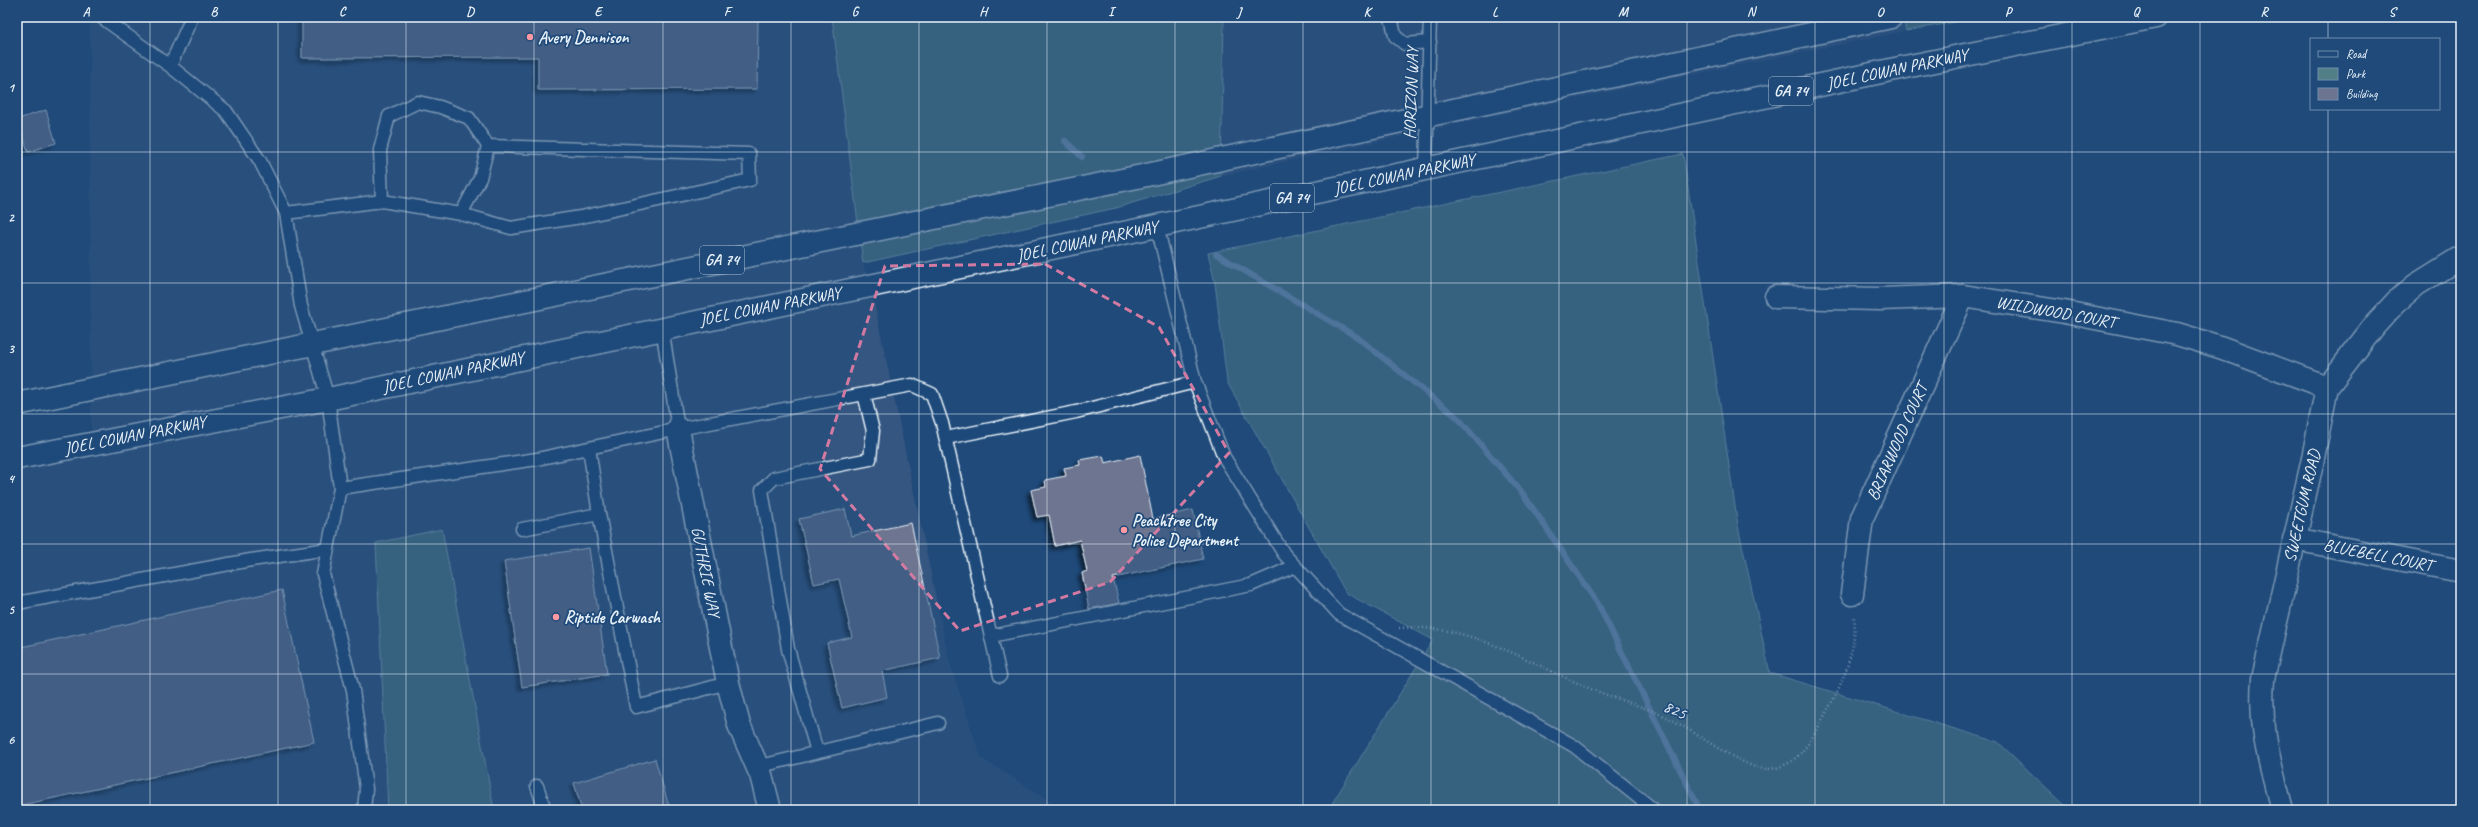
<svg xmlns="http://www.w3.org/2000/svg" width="2478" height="827" viewBox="0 0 2478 827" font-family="Caveat,sans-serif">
<defs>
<filter id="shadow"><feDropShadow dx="-3.5" dy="3.5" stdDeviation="2" flood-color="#0009"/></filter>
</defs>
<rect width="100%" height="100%" fill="#1f4a7a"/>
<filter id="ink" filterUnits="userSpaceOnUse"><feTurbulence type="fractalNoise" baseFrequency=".025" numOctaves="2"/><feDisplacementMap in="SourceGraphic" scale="8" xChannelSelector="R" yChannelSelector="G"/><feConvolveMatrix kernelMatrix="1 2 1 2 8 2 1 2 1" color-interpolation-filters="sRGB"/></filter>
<g filter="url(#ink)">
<path fill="#365781" d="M90,17H832L863,263L874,302L949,660L981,758L1065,810H17V450L91,433Z
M1224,17H1903L1906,31L1544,105L1221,176Z"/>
<path fill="#527e87" stroke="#9db8c0" d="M832,17H1224L1221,176L1116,208L863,263Z
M1903,17H1982L1906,31Z
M1683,154L1738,526L1770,673L1998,742L2070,810H1328L1433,640L1346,593L1227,382L1215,283L1208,253Z
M442,529L494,810H388L376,543Z"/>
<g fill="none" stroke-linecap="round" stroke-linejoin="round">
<path stroke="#89a6c5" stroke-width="6" d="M1065,141L1082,157
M1216,254L1357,337L1458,418L1523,494L1598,604L1700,810"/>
</g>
<path fill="#6d7490" stroke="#e8f1f8" filter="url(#shadow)" d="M302,17H758L757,89L538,90V57L302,58Z
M46,110L56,143L28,152L18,119Z
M1140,455L1153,519L1193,510L1203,559L1113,578L1119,603L1089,609L1082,573L1087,571L1080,540L1055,546L1049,515L1037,517L1031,490L1046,487L1045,480L1066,476L1064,468L1080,465L1079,460L1103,456L1105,463Z
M845,509L851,536L911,523L940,658L882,671L887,697L842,708L827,643L852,637L839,579L814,584L799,519Z
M589,548L607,674L522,687L504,561Z
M282,590L314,742L17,806V648Z
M655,759L670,810H582L574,783Z"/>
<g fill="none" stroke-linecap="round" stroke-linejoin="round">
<g stroke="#e8f1f8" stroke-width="15">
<path id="lane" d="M101,17L170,66L226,111L260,161L286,213L301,306L328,399L340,488L323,574L353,690L366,789L364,810
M1391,17L1395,36L1405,44L1430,42
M170,66L192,17
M1426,169L1430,17
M382,201L380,150L389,116L418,102L440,107L469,118L488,146
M286,213L382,201L461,214L511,228L581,217L750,180L749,154L488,146L480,178L461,214
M1157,226L1195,382L1224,457L1284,554L1339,614L1574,746L1654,810
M662,328L678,429
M946,438L1076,412L1195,382
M589,448L599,514L636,707L728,683
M340,488L537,459L678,429L912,385L932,394L942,423L1000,676
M522,529L599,514
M17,603L251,560L328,549
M991,636L1251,585L1295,566
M817,752L788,649L762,490L774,478L870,459L873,431L864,394
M757,767L938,723
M537,786L545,810"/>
</g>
<g stroke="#e8f1f8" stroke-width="25">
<path id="street" d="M1776,297L1880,299L1963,296L2064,312L2177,334L2220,347L2327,387
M678,429L728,683L739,725L761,775L770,810
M2294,539L2461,571
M1852,594L1862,518L1963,296
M2282,810C2270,762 2259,730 2263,679L2312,463L2327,387L2375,325L2396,302L2416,285L2461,257"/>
</g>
<g stroke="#e8f1f8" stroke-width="25">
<path id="primary" d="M17,404L1142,176L1891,17
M17,458L328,399L1157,226L1900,68L2156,17"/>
</g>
<path stroke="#e8f1f8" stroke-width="2.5" stroke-dasharray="1 3" stroke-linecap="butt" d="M1399,628C1468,623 1524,660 1584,686C1613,699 1646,706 1674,721C1695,732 1746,770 1767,769C1801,768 1814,734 1828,709C1843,683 1858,645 1854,615"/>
<use href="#lane" stroke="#1f4a7a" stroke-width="12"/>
<use href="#street" stroke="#1f4a7a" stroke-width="22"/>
<use href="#primary" stroke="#1f4a7a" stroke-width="22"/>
</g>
</g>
<path d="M0 0H2478V827H0ZM1045,264L1159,327L1229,453L1110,582L960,631L820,469L885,266Z" fill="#1f4a7a" fill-opacity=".55" fill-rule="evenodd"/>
<path fill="none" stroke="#d37aa2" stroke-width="3" stroke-dasharray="8 5" stroke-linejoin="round" d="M1045,264L1159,327L1229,453L1110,582L960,631L820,469L885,266Z"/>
<path fill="none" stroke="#e8f1f8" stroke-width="1" stroke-opacity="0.55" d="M150,17V810M278,17V810M406,17V810M534,17V810M663,17V810M791,17V810M919,17V810M1047,17V810M1175,17V810M1303,17V810M1431,17V810M1559,17V810M1687,17V810M1815,17V810M1944,17V810M2072,17V810M2200,17V810M2328,17V39M2328,109V810M17,152H2461M17,283H2461M17,414H2461M17,544H2461M17,674H2461"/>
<g fill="#ff9aa2" stroke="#1f4a7a" stroke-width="1.5">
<circle cx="530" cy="37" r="4"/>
<circle cx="1124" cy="530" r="4"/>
<circle cx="556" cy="617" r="4"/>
</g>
<g text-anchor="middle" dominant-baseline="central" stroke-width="3.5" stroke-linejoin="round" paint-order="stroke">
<g fill="#1f4a7a" stroke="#acbfd2" stroke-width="1">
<rect x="1769" y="77" width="44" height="28" rx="3"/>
<rect x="1270" y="184" width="44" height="28" rx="3"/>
<rect x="700" y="246" width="44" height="28" rx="3"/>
</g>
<g font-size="16" font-weight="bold" fill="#e8f1f8">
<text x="1791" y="91">GA 74</text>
<text x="1292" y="198">GA 74</text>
<text x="722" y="260">GA 74</text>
</g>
<g font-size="17" font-weight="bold" fill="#e8f1f8" stroke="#1f4a7a" text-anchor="start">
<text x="538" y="37">Avery Dennison</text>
<text x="1132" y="520">Peachtree City<tspan x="1132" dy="20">Police Department</tspan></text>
<text x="564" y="617">Riptide Carwash</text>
</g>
<g font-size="17" fill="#e8f1f8" stroke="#1f4a7a">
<text transform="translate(1897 69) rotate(-12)">JOEL COWAN PARKWAY</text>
<text transform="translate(1411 93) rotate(-88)">HORIZON WAY</text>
<text transform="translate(1404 174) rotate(-12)">JOEL COWAN PARKWAY</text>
<text transform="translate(1087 241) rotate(-12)">JOEL COWAN PARKWAY</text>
<text transform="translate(770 306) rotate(-11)">JOEL COWAN PARKWAY</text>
<text transform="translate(2056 312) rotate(10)">WILDWOOD COURT</text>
<text transform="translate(453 372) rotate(-12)">JOEL COWAN PARKWAY</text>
<text transform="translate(135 435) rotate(-11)">JOEL COWAN PARKWAY</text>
<text transform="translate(1897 442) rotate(-66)">BRIARWOOD COURT</text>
<text transform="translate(2302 506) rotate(-77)">SWEETGUM ROAD</text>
<text transform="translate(2378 555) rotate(11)">BLUEBELL COURT</text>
<text transform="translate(706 572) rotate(79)">GUTHRIE WAY</text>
<text transform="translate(1675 710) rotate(25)">825</text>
</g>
</g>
<rect width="2478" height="827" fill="none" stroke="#1f4a7a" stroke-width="44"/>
<rect x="2310" y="38" width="130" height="72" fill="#1f4a7a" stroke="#6f8dac"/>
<rect x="2318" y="51" width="20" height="6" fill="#1f4a7a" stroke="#6f8dac"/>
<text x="2346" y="58" font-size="12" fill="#e8f1f8">Road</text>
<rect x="2318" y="68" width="20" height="12" fill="#527e87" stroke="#6f8dac"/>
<text x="2346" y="78" font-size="12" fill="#e8f1f8">Park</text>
<rect x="2318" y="88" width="20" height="12" fill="#6d7490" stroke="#6f8dac"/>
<text x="2346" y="98" font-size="12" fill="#e8f1f8">Building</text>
<rect x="22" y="22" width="2434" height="783" fill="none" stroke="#e8f1f8" stroke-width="1.5"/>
<g font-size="13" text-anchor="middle" font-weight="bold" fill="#e8f1f8">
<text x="86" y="16">A</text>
<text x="214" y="16">B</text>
<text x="342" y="16">C</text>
<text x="470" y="16">D</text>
<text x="598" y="16">E</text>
<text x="727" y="16">F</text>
<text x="855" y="16">G</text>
<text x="983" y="16">H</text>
<text x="1111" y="16">I</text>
<text x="1239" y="16">J</text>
<text x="1367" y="16">K</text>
<text x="1495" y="16">L</text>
<text x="1623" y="16">M</text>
<text x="1751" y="16">N</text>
<text x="1880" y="16">O</text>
<text x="2008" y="16">P</text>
<text x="2136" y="16">Q</text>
<text x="2264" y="16">R</text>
<text x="2392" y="16">S</text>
<text x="11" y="92">1</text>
<text x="11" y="222">2</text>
<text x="11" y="353">3</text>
<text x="11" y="483">4</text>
<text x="11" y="614">5</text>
<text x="11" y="744">6</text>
</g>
</svg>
